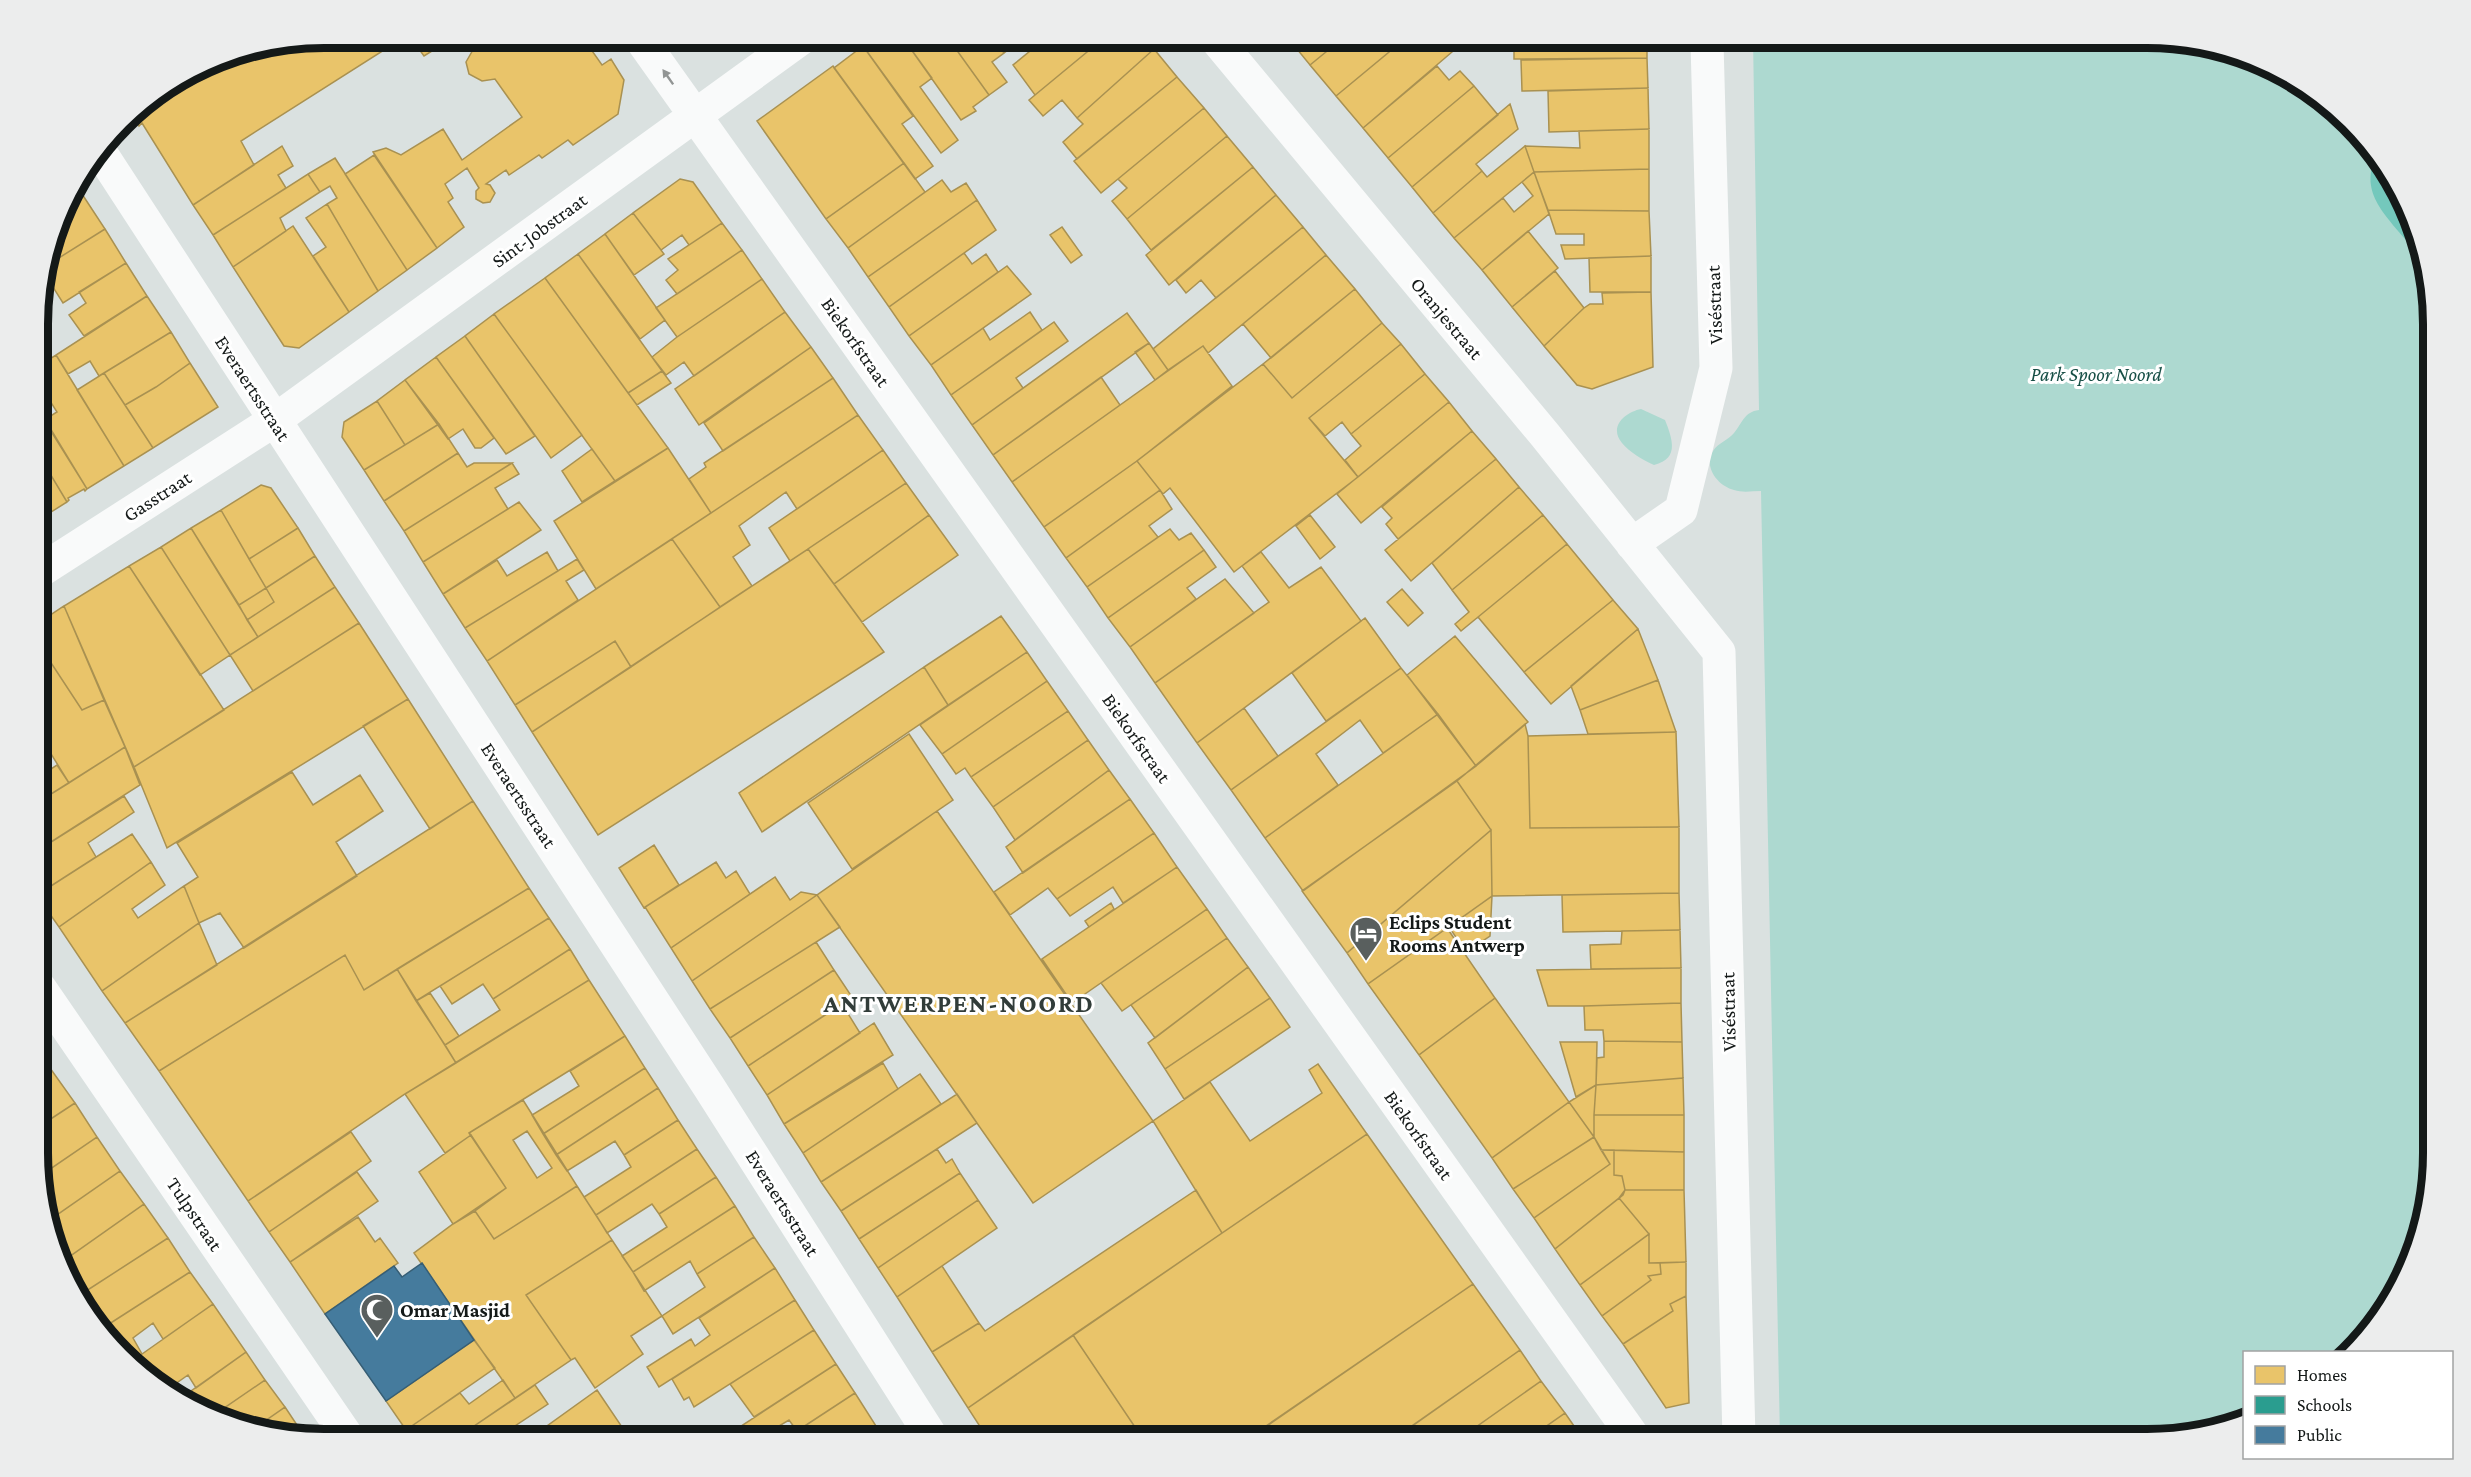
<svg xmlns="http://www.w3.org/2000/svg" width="2471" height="1477" viewBox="0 0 2471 1477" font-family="'Crimson Pro',serif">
<rect width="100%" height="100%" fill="#dae1e0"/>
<path fill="#add9d0" d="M1753,38H2147L2221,47L2290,76L2349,121L2395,181L2433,305V1171L2395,1296L2352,1352H2244V1415L2165,1439H1780L1761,491C1752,491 1743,493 1734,490C1718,486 1703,467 1713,451C1718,443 1728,440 1734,433C1743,422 1744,412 1759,410Z
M1641,409L1665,420C1673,440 1679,459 1654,465C1643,460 1629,452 1622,443C1608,426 1626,412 1641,409Z"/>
<path fill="#74c8bc" d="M2376,156L2395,181L2415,248L2410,245C2388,217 2358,194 2376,156Z"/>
<path fill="#e9c46a" stroke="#a99151" stroke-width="1.5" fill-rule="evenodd" d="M324,38H403L241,141L254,165L193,205L142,123L139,126L135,120L138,118L134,111L135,109L215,59Z
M411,38H453L424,56Z
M467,38H583L602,65L611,59L624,80L618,114L573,145L568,140L542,158L539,155L509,175L506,170L486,184L490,185L495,193L490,202L483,203L476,199V191L479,188L467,168L445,184L453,198L448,202L464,227L437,248L373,152L386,148L401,155L443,129L462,160L522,117L495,79L482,81L469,74L466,62L474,48Z
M875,38H903L932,78L920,87L958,140L941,153L863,46Z
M903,38H948L989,95L973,107L976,111L961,120Z
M948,38H993L1004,53L992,62L1007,82L989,95Z
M993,38H1024L1004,53Z
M1046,38H1104L1035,95L1013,65Z
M1104,38H1145L1154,49L1077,118L1062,100L1043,116L1029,100Z
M1288,38H1343L1310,65Z
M1343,38H1406L1336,96L1310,65Z
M1406,38H1440L1452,52L1363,128L1336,96Z
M1514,38H1647V58L1514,59Z
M863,46L913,116L902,124L933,166L915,179L834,68Z
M1154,49L1177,77L1077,159L1063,142L1083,124L1077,118Z
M1647,58L1648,88L1522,91L1521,60Z
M833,66L904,163L826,219L757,121Z
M1437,66L1449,80L1460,71L1474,86L1388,158L1363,128Z
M1177,77L1204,108L1101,193L1074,161Z
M1474,86L1498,115L1412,187L1388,158Z
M1648,88L1649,129L1549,132L1548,91Z
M1510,104L1518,129L1476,164L1482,171L1433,213L1412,187Z
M1204,108L1227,136L1127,219L1112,201L1127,188L1118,179Z
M1649,129V169L1534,172L1525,146L1580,148L1579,131Z
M1227,136L1253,167L1151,250L1127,219Z
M282,146L293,166L278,175L286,188L213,235L193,205Z
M1525,146L1534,172L1454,238L1433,213L1482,171L1487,177Z
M374,155L437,248L407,270L345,174Z
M335,158L407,270L378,291L327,204L337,198L330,186L320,192L308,174Z
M904,163L925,192L848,248L826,219Z
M1253,167L1276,195L1169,285L1146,255Z
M1649,169V211L1548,210L1534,172Z
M1534,172L1549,214L1482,270L1454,238L1503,198L1514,212L1533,196L1522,182Z
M308,174L320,192L280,218L286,231L233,267L213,235Z
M680,179L693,182L722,223L689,245L682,235L661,250L633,213Z
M942,180L951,192L966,183L977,200L868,277L848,248Z
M77,185L82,194L65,205L67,197Z
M82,194L105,229L46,266L65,205Z
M1276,195L1303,227L1216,298L1201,280L1186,293L1176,280Z
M977,200L996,230L889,307L868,277Z
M327,204L378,291L349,312L313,256L326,247L306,218Z
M1548,210L1649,211L1651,256L1565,259L1561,245H1584V234H1556Z
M633,213L664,254L634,275L605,234Z
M722,223L742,250L677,294L666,280L678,270L668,259Z
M293,226L349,312L299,348L284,346L233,267Z
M1062,227L1082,255L1071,263L1050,235Z
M1303,227L1326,255L1208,353L1203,346L1168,370L1153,349Z
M105,229L126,263L63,303L44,273L46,266Z
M1528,231L1558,268L1512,307L1482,270Z
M605,234L665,320L640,339L578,254Z
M742,250L762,279L677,337L656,308Z
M964,253L972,264L986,254L998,272L909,336L889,307Z
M578,254L662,371L628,393L545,278Z
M1326,255L1355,289L1271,358L1243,324Z
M1651,256V292H1590L1589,258Z
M126,263L147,296L84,336L69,315L86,303L79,292Z
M1007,266L1031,294L931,365L909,336Z
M1555,271L1584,308L1544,346L1512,307Z
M545,278L668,448L615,481L494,314Z
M762,279L785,312L694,376L684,362L666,375L652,357L677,337Z
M1355,289L1382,323L1292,398L1263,364Z
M1651,292L1653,367L1592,389L1577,385L1544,346L1584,308L1590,304H1603L1602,293Z
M147,296L171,332L99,376L90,361L68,374L56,355Z
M785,312L811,347L699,425L675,389Z
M1030,312L1042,330L951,395L931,365L983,328L990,340Z
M1127,313L1149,343L993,455L972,425Z
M494,314L582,435L551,458L465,336Z
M1054,322L1068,341L1016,378L1023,388L972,425L951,395Z
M1382,323L1401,344L1309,418L1358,477L1234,572L1170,488L1163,494L1137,461L1263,364L1292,398Z
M171,332L190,363L156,387L125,405L104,373Z
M465,336L535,436L506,454L436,357Z
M1149,343L1168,370L1155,380L1135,352Z
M1401,344L1425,374L1351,434L1342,422L1325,436L1309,418Z
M1203,346L1232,386L1137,461L1044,527L1012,482Z
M811,347L833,378L723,451L704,423Z
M56,355L124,466L87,489L44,420L57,412L47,396L40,401V365Z
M436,357L494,438L481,448H475L463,429L448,439L405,380Z
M190,363L218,407L153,448L125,405L156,387Z
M662,371L671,383L637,405L628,393Z
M104,373L153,448L124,466L77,390Z
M1425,374L1449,402L1358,477L1345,460L1361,446L1351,434Z
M1101,377L1120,405L1012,482L993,455Z
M833,378L858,415L711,513L689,479L706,467L704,463Z
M405,380L439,424L405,445L377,401Z
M377,401L405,445L364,470L342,437L344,422Z
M1449,402L1472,431L1361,523L1337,494Z
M858,415L883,450L797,509L786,492L739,526L750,545L733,557L752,586L720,607L672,539Z
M439,424L458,453L384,501L364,470Z
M50,428L87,489L85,491L84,489L68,498L69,500L67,502L40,457V434Z
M1472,431L1496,459L1398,539L1386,524L1392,518L1382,507Z
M668,448L711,513L596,589L554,521Z
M592,449L615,481L582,502L562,471Z
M883,450L906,483L790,561L769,528Z
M458,453L467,467L474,463H512L404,531L384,501Z
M40,457L67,502L40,519Z
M1496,459L1519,487L1411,581L1385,550Z
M1137,461L1160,490L1066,558L1044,527Z
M512,463L519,474L495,488L508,509L423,562L404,531Z
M906,483L929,515L834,584L808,549Z
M261,485L271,488L298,528L249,559L221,510Z
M1519,487L1543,515L1452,590L1432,563Z
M1160,490L1172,509L1149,526L1158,537L1087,587L1066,558Z
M519,502L541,530L443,594L423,562Z
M221,510L266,588L239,605L191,528Z
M929,515L958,555L862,622L834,584Z
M1310,515L1335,547L1320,559L1296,526Z
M1543,515L1567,544L1461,631L1455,624L1469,612L1452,590Z
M191,528L258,637L230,655L161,547Z
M298,528L315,556L266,588L249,559Z
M1170,529L1179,540L1191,533L1204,550L1108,618L1087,587Z
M672,539L720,607L631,667L615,641L515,705L487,661Z
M1567,544L1613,600L1524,672L1478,617Z
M161,547L230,655L200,675L129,566Z
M808,549L884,652L598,835L532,732Z
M1204,550L1216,567L1187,588L1196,599L1130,647L1108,618Z
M547,552L558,571L465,628L443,594L497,560L507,576Z
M1261,552L1289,588L1321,567L1361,621L1197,743L1155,683L1269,602L1242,566Z
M315,556L335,587L258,637L247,620L274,602L266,588Z
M577,559L584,570L566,581L578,600L487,661L465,628Z
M129,566L224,710L134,767L64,606Z
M1225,579L1254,613L1155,683L1130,647Z
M335,587L359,623L253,691L230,655Z
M266,588L274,602L247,620L239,605Z
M1402,589L1423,613L1408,626L1387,602Z
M1613,600L1638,629L1551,704L1524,672Z
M64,606L104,700L82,710L40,646V622Z
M1001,616L1027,652L948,705L924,667Z
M1365,618L1401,668L1326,721L1292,673Z
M359,623L408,699L167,848L134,767Z
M1638,629L1658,680L1580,710L1571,686Z
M1455,636L1528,722L1476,766L1407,675Z
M615,641L631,667L532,732L515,705Z
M40,646L82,710L104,700L125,747L69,783L40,736Z
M1027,652L1047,681L942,754L920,725Z
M924,667L948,705L762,832L739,793Z
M1401,668L1438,714L1383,753L1360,720L1316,754L1338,785L1265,838L1231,790Z
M1658,680L1676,732L1588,734L1580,710Z
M1047,681L1068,711L971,777L965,768L956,774L942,754Z
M408,699L473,801L430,829L363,726Z
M1244,708L1278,756L1231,790L1197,743Z
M1068,711L1088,740L993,807L971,777Z
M1438,714L1476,766L1303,891L1265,838Z
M1525,724L1528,736L1530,828L1679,827V893L1492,896L1491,830L1457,781Z
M1676,732L1679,827L1530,828L1528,736Z
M909,734L953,800L852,869L808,803Z
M1088,740L1109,770L1015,840L993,807Z
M125,747L140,785L40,849V801Z
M57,765L69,783L40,801V776Z
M1109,770L1130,799L1023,873L1006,847Z
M292,772L313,805L360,775L383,811L336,842L357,876L244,948L220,913L199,923L184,886L198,877L177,843Z
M1457,781L1491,830L1347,953L1302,891Z
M124,796L134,812L88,843L96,857L40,893V849Z
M1130,799L1154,833L1057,899L1048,888L1010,915L994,892Z
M473,801L529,888L364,990L345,955L159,1071L125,1023Z
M937,811L1153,1121L1033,1203L817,895Z
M1491,830L1492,896L1368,984L1347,953Z
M1154,833L1177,867L1123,903L1113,887L1070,916L1057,899Z
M132,834L151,862L59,927L40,900V893Z
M654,845L679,885L644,908L619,868Z
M151,862L165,885L132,909L138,918L184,886L199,923L102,991L59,927Z
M716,862L726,878L736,871L750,894L671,948L645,907Z
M1177,867L1207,909L1072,1003L1042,959Z
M775,877L790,900L801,892L817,895L692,981L671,948Z
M529,888L549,918L416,1001L397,969Z
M1679,893L1680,930L1563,932L1562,895Z
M817,895L840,927L710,1009L692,981Z
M1492,896L1490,936L1466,952L1449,927Z
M1111,903L1114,909L1089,927L1085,921Z
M1207,909L1227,938L1122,1011L1101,983Z
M549,918L570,949L493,999L483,984L452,1004L440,986Z
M199,923L217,965L125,1023L102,991Z
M1447,928L1495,998L1419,1055L1368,984Z
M1680,930L1681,968L1591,969L1590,945L1621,944L1622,931Z
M1227,938L1248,967L1155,1038L1131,1005Z
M816,942L834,970L730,1038L710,1009Z
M570,949L589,980L456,1063L445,1045L500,1010L493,999Z
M345,955L364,990L397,969L456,1063L405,1094L248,1201L159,1071Z
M1248,967L1270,998L1165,1069L1148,1043Z
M1681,968V1003L1584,1006H1548L1537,970Z
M834,970L852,997L748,1066L730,1038Z
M589,980L625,1036L469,1133L471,1135L445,1153L405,1094Z
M430,993L459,1036L445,1045L416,1001Z
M1270,998L1290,1027L1184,1099L1165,1069Z
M1495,998L1569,1102L1492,1158L1419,1055Z
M1681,1003L1682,1042L1604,1041L1603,1030H1585L1584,1006Z
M842,1004L860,1033L767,1095L748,1066Z
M874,1023L893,1055L784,1124L767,1095Z
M625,1036L645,1068L543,1134L532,1115L579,1086L570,1071Z
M1604,1041L1682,1042L1683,1078L1596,1085L1597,1058L1604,1057Z
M1560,1042H1597L1596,1085L1576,1097Z
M40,1053L50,1068L40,1075Z
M883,1063L898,1089L803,1153L784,1124Z
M1318,1064L1367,1134L1222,1233L1153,1121L1210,1082L1250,1141L1322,1093L1309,1070Z
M50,1068L75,1103L40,1126V1075Z
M645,1068L658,1088L556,1155L543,1134Z
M920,1074L941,1104L821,1182L803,1153Z
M1683,1078L1684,1115H1594L1596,1085Z
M1596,1085L1594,1115V1137L1569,1102Z
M658,1088L678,1120L624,1155L615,1141L567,1171L556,1155Z
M957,1094L977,1123L841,1211L821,1182Z
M523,1100L577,1186L494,1239L475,1211L506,1188L469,1133ZM527,1131L552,1168L537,1178L513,1140Z
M1569,1102L1594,1137L1513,1189L1492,1158Z
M75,1103L97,1137L40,1176V1126Z
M1594,1115H1684V1152L1601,1150L1594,1137Z
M678,1120L697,1149L596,1215L584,1197L631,1167L624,1155Z
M351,1132L371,1161L269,1232L248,1201Z
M1367,1134L1473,1284L1247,1439H1143L1073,1335Z
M471,1135L506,1188L453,1224L419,1172Z
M97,1137L120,1171L51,1219L40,1190V1176Z
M1594,1137L1610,1164L1534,1218L1513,1189Z
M697,1149L716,1177L659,1214L652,1204L607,1233L596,1215Z
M937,1149L946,1163L952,1159L960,1173L859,1239L841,1211Z
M1601,1150H1614V1175L1622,1176L1625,1190L1623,1195L1555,1249L1534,1218L1610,1164Z
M1614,1150L1684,1152V1190H1625L1622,1176L1614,1175Z
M120,1171L144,1204L66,1259L51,1219Z
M357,1172L378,1201L290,1262L269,1232Z
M960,1173L978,1200L878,1268L859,1239Z
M716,1177L735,1206L633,1272L622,1256L667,1227L659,1214Z
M577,1186L612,1240L526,1295L571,1360L515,1398L414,1253L453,1224L475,1211L494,1239Z
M1196,1190L1222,1233L968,1408L932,1352L979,1323L985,1331Z
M1625,1190H1684L1686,1262L1649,1263V1234L1619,1198Z
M1619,1198L1649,1234L1580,1285L1555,1249Z
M978,1200L997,1228L897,1297L878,1268Z
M144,1204L168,1238L83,1293L74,1281L66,1259Z
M735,1206L754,1237L697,1274L690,1261L644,1291L633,1272Z
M358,1217L375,1242L380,1238L398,1263L325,1314L290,1262Z
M1649,1234V1263H1660L1661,1274L1648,1276L1651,1280L1602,1316L1580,1285Z
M754,1237L775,1268L673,1334L662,1316L705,1287L697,1274Z
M168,1238L190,1272L106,1326L83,1293Z
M612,1240L662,1316L631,1336L643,1354L595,1388L575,1358L571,1360L526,1295Z
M1686,1262V1296L1670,1304L1673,1311L1623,1344L1602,1316L1651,1280L1648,1276L1661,1274L1660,1263Z
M942,1266L979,1323L932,1352L897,1297Z
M775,1268L795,1300L659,1387L647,1367L691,1339L695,1346L710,1335L699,1318Z
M190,1272L213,1304L163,1339L153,1323L133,1338L142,1354L135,1359L116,1340L106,1326Z
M1473,1284L1520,1350L1393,1439H1272L1264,1428Z
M83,1293L106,1326L116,1340L86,1312L80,1296Z
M1686,1296L1689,1403L1666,1408L1623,1344L1673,1311L1670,1304Z
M795,1300L814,1330L694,1407L689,1397L684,1400L672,1379Z
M213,1304L246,1352L196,1388L188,1375L168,1389L135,1359Z
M814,1330L836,1364L754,1417L730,1384Z
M1073,1335L1143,1439H988L968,1408Z
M474,1340L495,1368L406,1430L386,1401Z
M1520,1350L1541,1381L1459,1439H1420L1411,1427Z
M246,1352L265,1380L214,1415L190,1405L184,1396Z
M836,1364L855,1393L797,1431L789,1420L757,1439H747L746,1437L736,1439L732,1432Z
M265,1380L285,1407L252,1430L220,1417L217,1413Z
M503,1380L515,1398L455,1439H412L406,1430L460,1393L469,1404Z
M1541,1381L1565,1413L1528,1439H1459Z
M535,1385L548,1404L515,1426L525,1439H455Z
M597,1390L624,1430L611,1439H557L547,1426Z
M855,1393L876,1426L855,1439H803L797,1431Z
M285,1407L305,1437L252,1430Z
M1565,1413L1583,1439H1528Z
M876,1426L885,1439H855Z
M659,1429L673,1439H645Z
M624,1430L630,1439H611Z"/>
<path fill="#2a9d8f" stroke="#23756b" stroke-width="1.5" d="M704,38H723L711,48Z"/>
<path fill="#457b9d" stroke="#365e75" stroke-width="1.5" d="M422,1263L474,1340L386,1401L325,1314L394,1266L402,1277Z"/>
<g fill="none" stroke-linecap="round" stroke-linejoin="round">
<path stroke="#f9fafa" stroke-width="33" d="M640,38L1635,1439
M1215,38L1545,435L1719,652L1739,1439
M101,153L709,1087L933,1439
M1632,544L1681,510L1716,368L1707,43L1704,38
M40,571L275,420L802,38
M40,988L349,1439"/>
</g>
<defs><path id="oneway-solid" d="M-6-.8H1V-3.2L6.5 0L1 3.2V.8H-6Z" transform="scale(1.5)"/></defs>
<use fill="#929594" href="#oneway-solid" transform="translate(668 77) rotate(-125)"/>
<defs>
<g id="hotel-pin" transform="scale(1.725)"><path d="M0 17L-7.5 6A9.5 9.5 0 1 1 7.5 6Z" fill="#595f5e" stroke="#fff"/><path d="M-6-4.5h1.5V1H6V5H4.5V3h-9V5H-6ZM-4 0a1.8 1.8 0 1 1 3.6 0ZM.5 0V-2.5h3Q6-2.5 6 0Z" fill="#fff"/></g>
<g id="mosque-pin" transform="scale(1.725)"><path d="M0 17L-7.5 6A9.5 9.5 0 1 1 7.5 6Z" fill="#595f5e" stroke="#fff"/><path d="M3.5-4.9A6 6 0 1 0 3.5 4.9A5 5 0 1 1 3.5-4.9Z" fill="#fff"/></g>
</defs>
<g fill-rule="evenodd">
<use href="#hotel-pin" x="1366" y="933"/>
<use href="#mosque-pin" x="377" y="1310"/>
</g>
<g text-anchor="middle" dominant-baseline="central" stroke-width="6" stroke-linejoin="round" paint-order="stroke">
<g font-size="20" fill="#141918" stroke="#fff">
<text transform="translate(539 230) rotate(-36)">Sint-Jobstraat</text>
<text transform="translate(1714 305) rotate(-92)">Viséstraat</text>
<text transform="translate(1447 318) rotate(50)">Oranjestraat</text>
<text transform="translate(856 342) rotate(55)">Biekorfstraat</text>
<text transform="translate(253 388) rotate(57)">Everaertsstraat</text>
<text transform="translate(157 496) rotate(-33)">Gasstraat</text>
<text transform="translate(1137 738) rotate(55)">Biekorfstraat</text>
<text transform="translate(519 795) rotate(57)">Everaertsstraat</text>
<text transform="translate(1728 1012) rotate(-91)">Viséstraat</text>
<text transform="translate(1419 1135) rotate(55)">Biekorfstraat</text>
<text transform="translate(783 1203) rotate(58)">Everaertsstraat</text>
<text transform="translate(195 1214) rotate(56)">Tulpstraat</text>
</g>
<g font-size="20" font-style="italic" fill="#174f46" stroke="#fff">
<text x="2096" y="374">Park Spoor Noord</text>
</g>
<g font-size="20" font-weight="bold" fill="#141918" stroke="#fff" text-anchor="start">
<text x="1389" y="922">Eclips Student<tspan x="1389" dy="23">Rooms Antwerp</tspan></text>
<text x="400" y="1310">Omar Masjid</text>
</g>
<g font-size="26" font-weight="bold" letter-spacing="1.5" fill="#313c39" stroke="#fff">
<text x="959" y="1003">ANTWERPEN-NOORD</text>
</g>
</g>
<path d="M0 0H2471V1477H0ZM324 48H2147A276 276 0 0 1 2423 324V1153A276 276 0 0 1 2147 1429H324A276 276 0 0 1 48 1153V324A276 276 0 0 1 324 48Z" fill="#eceded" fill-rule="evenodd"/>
<path fill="none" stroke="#141918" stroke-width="8" d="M324 48H2147A276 276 0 0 1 2423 324V1153A276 276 0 0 1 2147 1429H324A276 276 0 0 1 48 1153V324A276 276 0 0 1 324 48Z"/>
<rect x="2243" y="1351" width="210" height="108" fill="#ffffff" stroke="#a1a3a3" stroke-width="1.5"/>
<rect x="2255" y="1366" width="30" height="18" fill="#e9c46a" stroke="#a1a3a3" stroke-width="1.5"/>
<text x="2297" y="1381" font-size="18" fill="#141918">Homes</text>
<rect x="2255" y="1396" width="30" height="18" fill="#2a9d8f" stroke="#a1a3a3" stroke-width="1.5"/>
<text x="2297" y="1411" font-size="18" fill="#141918">Schools</text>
<rect x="2255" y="1426" width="30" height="18" fill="#457b9d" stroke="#a1a3a3" stroke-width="1.5"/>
<text x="2297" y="1441" font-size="18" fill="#141918">Public</text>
</svg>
